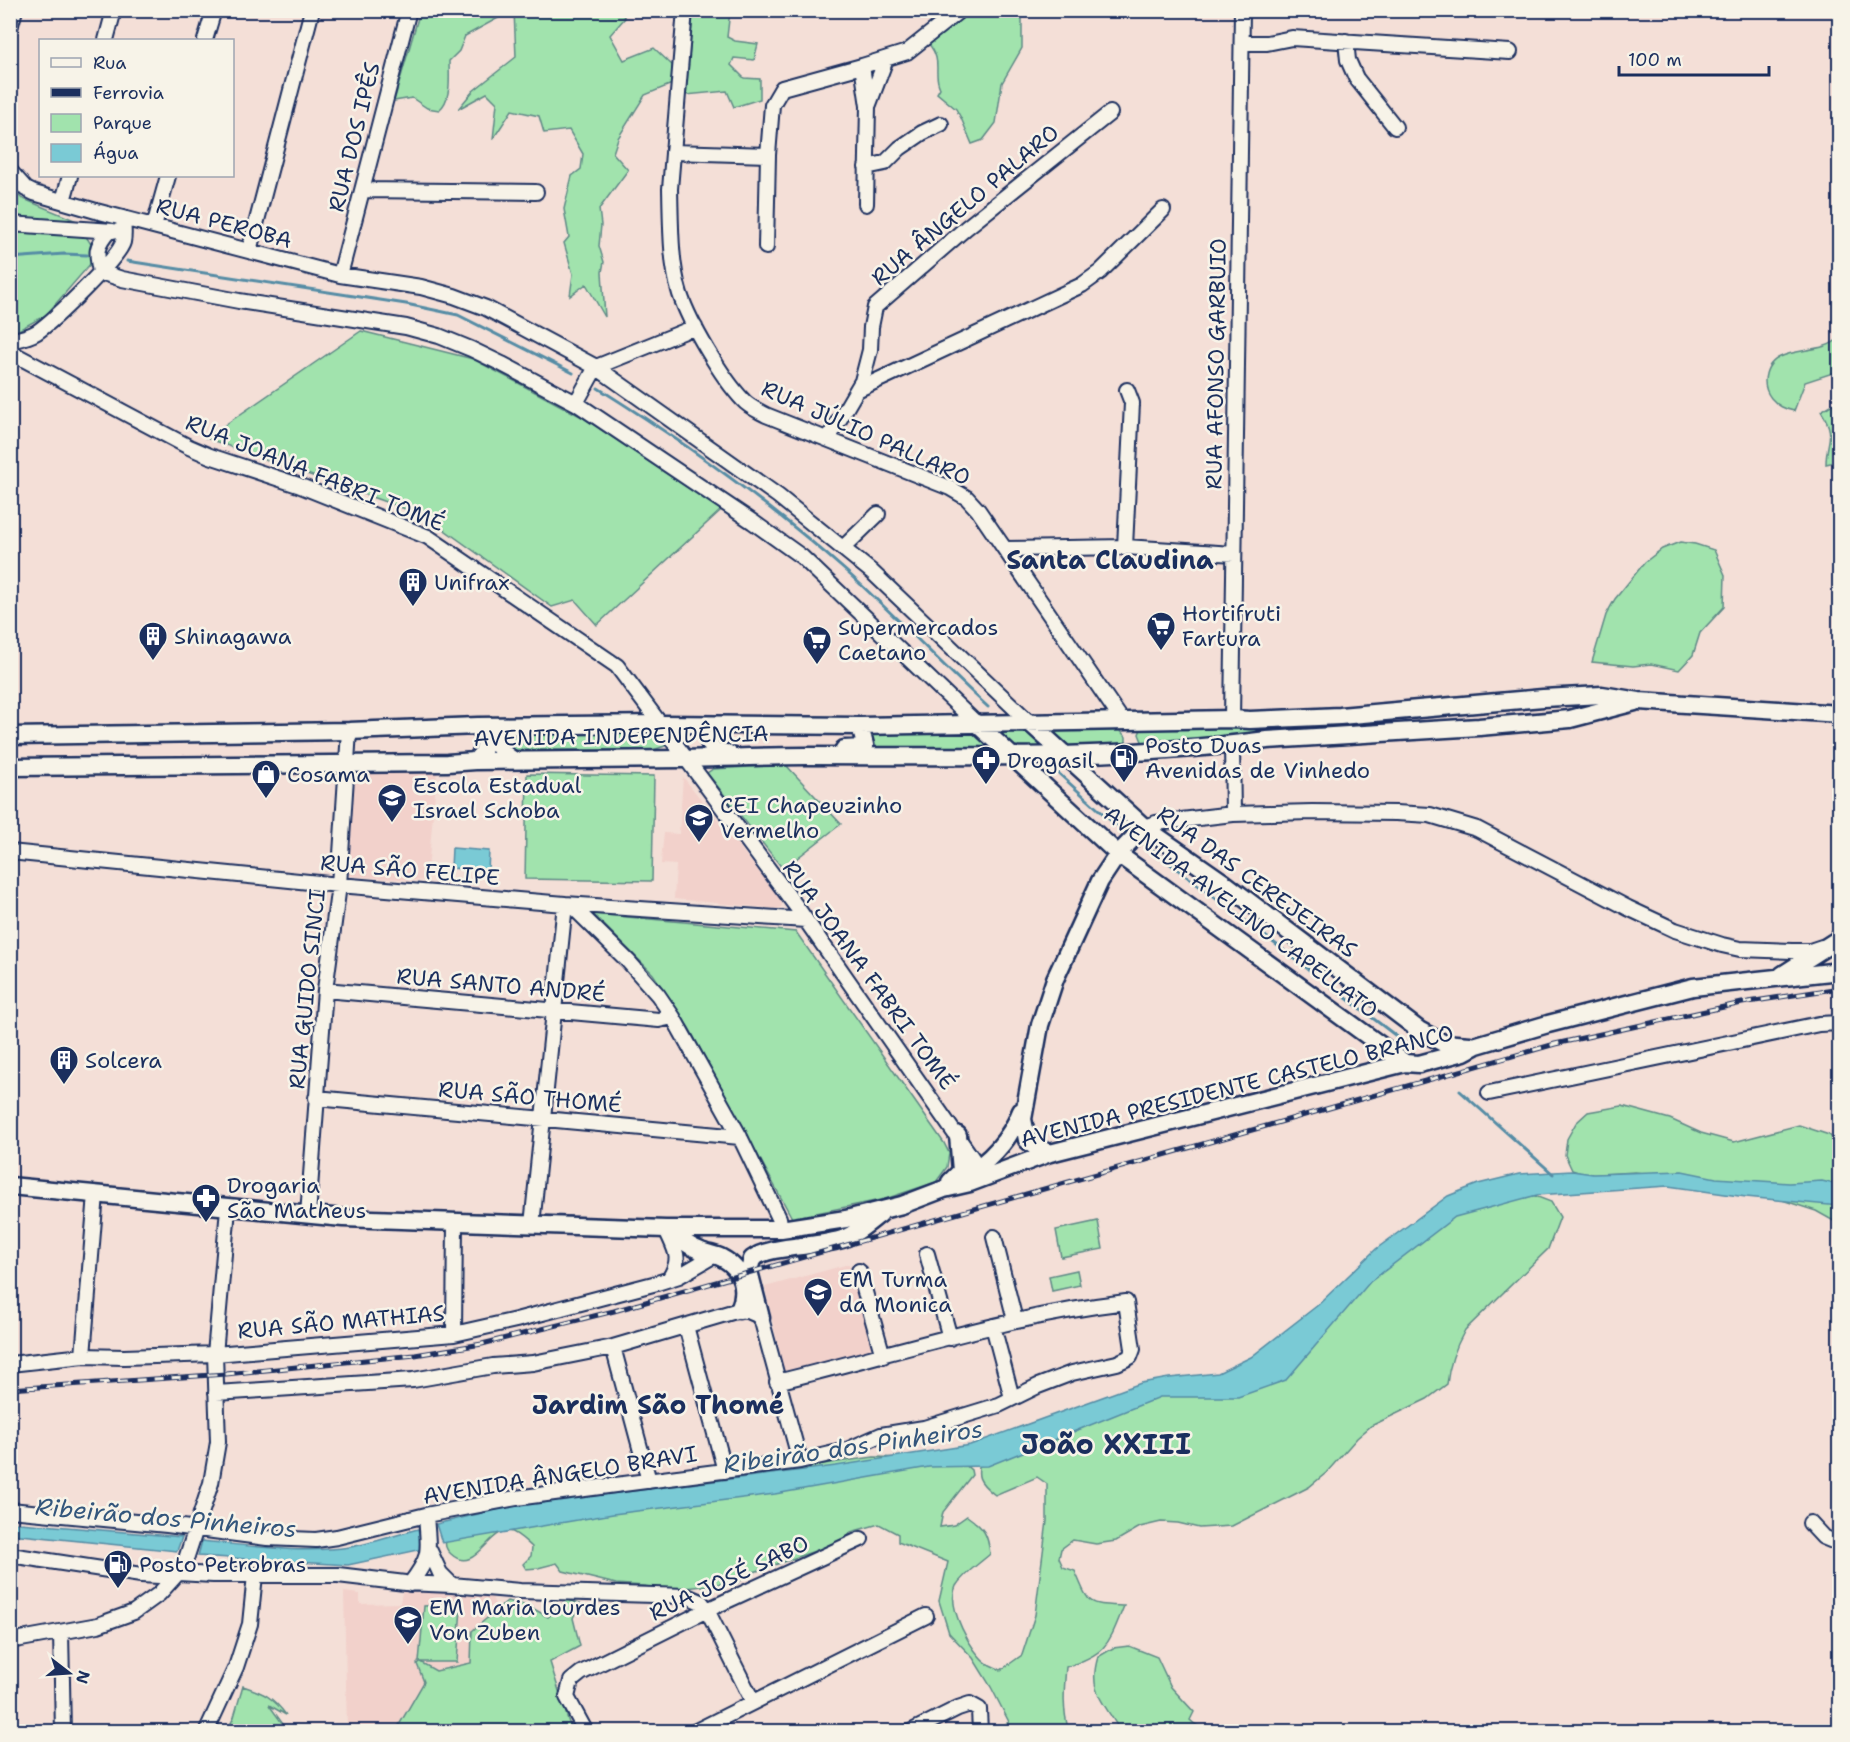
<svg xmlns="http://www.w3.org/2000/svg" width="1850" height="1742" viewBox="0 0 1850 1742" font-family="'Shantell Sans',sans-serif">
<rect width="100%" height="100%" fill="#f4dfd7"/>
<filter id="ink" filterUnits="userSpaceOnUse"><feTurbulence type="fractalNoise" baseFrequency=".0167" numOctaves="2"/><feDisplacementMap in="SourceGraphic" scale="12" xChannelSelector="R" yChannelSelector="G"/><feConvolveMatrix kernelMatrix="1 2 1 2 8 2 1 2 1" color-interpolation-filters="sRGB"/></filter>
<g filter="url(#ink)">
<path fill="#f2d1cb" d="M355,769L437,770L427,881L349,876Z
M683,777L781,899L782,906L778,909L674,899L676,865L661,864L662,851L664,833L679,834Z
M849,1264L873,1350L784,1374L765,1287Z
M421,1591L492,1597L497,1610L472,1631V1663L436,1671L419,1662L424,1682L395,1731H347L344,1592L360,1594V1604L400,1603L402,1592Z"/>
<path fill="#a1e3ad" stroke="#5e8986" stroke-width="1.5" d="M1022,10V48L1002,83L996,123L983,140L972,144L961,118L956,109L937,93L940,88C932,72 944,62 928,43L963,12L970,11L985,14L993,11Z
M420,11H433L435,15L440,16L458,11H511L465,36L459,51L449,61C449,76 452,100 439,110L427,108L412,98L394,101Z
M514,11H620L625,18L610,35L624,60L654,48L672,65V84L645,95L618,138L613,153L628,170L599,209L601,225L599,246L604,262L602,272L605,317L586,284L570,296L573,274L564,243L569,237L564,209L572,176L581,169L583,154L569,130L544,133L539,116L512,110L493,139L497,103L487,93L458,109L473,91L516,57Z
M693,11H730L727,37L735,41L758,44L754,60L734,58L731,65L744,78L760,79V99L734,107L727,91L686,95Z
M10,185L21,198L79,222L34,221L11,213Z
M10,230L85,235L91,244L92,262L46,315L15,332H10Z
M361,331L473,359L582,417L721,510L597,625L575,600L552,607L425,516L206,438Z
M1839,338V371L1805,382L1794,411C1784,409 1778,406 1771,398C1767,393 1765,387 1765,381C1767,341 1820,358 1839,338Z
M1839,391V461L1826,464C1826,440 1837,436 1821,411L1838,401Z
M1680,542L1695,544L1714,550L1725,575L1724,607L1700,633L1693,655L1679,670L1651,664L1633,666L1592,662L1606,615L1615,599L1645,562L1662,549Z
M1116,726L1126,737V743L1121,748L1068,747L1050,731Z
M1142,727H1269L1270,730L1265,735L1143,744L1139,734Z
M660,729L668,742L665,746L653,750H506L502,737L509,730Z
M867,730H974L990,746L989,748L866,752Z
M1001,730L1028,731L1045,747H1016L1002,736Z
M786,765L841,824L783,869L707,773L713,769Z
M527,774L654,776L652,881L525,879Z
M593,914L796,932L944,1143L949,1153L947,1167L936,1182L885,1199L792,1218L689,1028L653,974Z
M1622,1106L1670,1119L1701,1133L1734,1142L1799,1125L1829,1135L1839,1143V1224L1816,1211L1735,1185L1635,1172L1587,1175L1572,1170L1565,1155L1567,1139L1576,1123L1588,1112Z
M1522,1191L1551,1202L1560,1217L1548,1249L1465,1330C1456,1346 1449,1365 1447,1384L1427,1399L1371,1426L1357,1438L1326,1473L1309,1487L1232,1526L1199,1528L1178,1523L1161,1522L1140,1527L1116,1541L1096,1544L1073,1540L1061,1549L1059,1558L1063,1567L1075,1571C1090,1606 1086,1604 1124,1606C1108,1645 1108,1653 1066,1667C1064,1689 1062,1710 1069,1731H994L1009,1722L991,1687L973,1658L949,1633L939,1601L948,1562L898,1542V1534L879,1524L851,1532L844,1541L751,1573L736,1584H719L670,1590L644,1586L616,1584L563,1571L557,1563L538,1568L526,1569L523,1564L531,1556L532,1547C526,1542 517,1532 509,1531C488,1529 475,1576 451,1554C445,1549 445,1545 446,1537L691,1490L703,1483L715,1479L874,1457L909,1458L955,1456L971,1470L972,1475L943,1512L940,1527L954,1525L967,1516C984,1528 988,1534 990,1554C979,1564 964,1573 956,1586C946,1606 971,1653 988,1664C992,1666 997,1668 1001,1670L1022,1655L1035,1615L1047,1521V1484L1037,1477L995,1495C978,1482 975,1476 982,1456L1055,1440L1164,1391L1249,1372L1432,1211Z
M1098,1221L1103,1249L1061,1257L1056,1230Z
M1077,1270L1080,1285L1052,1291L1049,1276Z
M567,1600L580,1604L573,1618L580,1646L550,1662L569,1723L576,1731L395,1732L424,1682L417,1664L419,1662L424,1606L443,1605L461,1608L457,1662H420L436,1671L471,1663L472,1631L507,1601L527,1605L548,1617Z
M1129,1646L1157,1657L1171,1687L1194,1712L1190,1720C1202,1733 1222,1728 1238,1727L1243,1729L1239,1732L1120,1731C1105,1702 1087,1693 1098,1657L1113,1648Z
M243,1686C264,1693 273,1697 286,1715L269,1705L288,1731H227L234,1717Z"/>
<path fill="#7acad5" stroke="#548ca5" stroke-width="1.5" d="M452,848L489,851L488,871L451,868Z
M1572,1171L1593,1174L1682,1171L1716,1178L1789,1183L1822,1181L1839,1185V1206L1746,1197L1668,1186L1537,1195L1455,1217L1370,1282L1286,1380L1238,1397H1160L988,1466L929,1467L775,1494L613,1514L442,1543L436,1524L512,1506L836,1466L970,1445L1141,1383L1169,1378L1218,1373L1251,1357L1318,1305L1376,1249L1448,1196L1478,1184L1519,1174Z
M11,1522L20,1523L182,1537L177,1551L11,1534Z
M418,1529L423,1549L348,1565L198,1556L202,1541C250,1546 302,1554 350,1547C373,1543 396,1535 418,1529Z"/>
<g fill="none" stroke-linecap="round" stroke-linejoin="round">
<path stroke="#548ca5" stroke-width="3" d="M10,258L64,254L87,255
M127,261L406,304L458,315L573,373
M598,388C686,443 769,503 847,572C895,615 940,663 988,707
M1046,762L1109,819L1126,832
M1143,843L1404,1042
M1460,1091L1553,1174"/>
<g stroke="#1b2f5e" stroke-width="18">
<path id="minor" d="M685,10L670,189C671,223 670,262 680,294C690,324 722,378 743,400C749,407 759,411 766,415L950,488L967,498L978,510L1123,722
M10,28L15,10
M106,40L114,10
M205,40L214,10
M1346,41L1348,60L1356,78L1395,127
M1242,43H1267L1292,38L1510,52
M862,66L868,106L866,204
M869,104L886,59
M673,152L768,155
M866,167L885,163L900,148L922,133L941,124
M10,171L26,189L34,193L96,211L340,275L421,287L454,296L486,308L596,367L778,496L872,572L1029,722
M363,190L536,192
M63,201L70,176
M10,224L113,231
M154,226L168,176
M109,231C95,247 96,252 100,272L122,279L239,301L406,327L439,336L471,349L502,364L576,403L753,522L802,557L976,723
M766,247L768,155L772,105L782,88L862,66L907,52L960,10
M249,251L312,10
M340,275L409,10
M10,341C19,339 29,337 37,332C53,321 119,258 123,242C125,234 123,226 123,218
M10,352L189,447L210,456L298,485L428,537L617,666L796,906L979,1168
M857,390L1082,285L1100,272L1163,210
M576,403L596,367L695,327
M828,439L862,381L870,350L871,327L875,307L966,228L1110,113
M844,547L878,514
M1125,547L1132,403L1127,390
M1005,549L1125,547L1234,554
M1232,719L1242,10
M1232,744L1233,814
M1144,827L1156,823L1233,814L1312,812L1396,813L1430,815L1477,829L1628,908L1675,930L1722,945L1740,949L1792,951H1810L1822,947
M10,852L339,885L565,904L806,920
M571,905L628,961L658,995L673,1017L740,1137L779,1218L781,1229
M325,990L659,1020L673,1017
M1489,1093L1819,1024L1840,1023
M316,1098L740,1137
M308,1215L325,990L339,885L349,731
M532,1225L565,904
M666,1229C675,1251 683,1257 669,1279
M994,1237L1015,1320
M927,1254L950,1338
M859,1271L883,1356
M686,1326L725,1471
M993,1326L1012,1398
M454,1334L455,1222
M613,1347L649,1481
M83,1356L96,1194
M10,1364L83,1356L124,1357L215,1354L454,1334L516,1320L657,1283L679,1276L715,1255
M216,1393L413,1380L493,1366L533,1363L613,1347L739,1310C747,1311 754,1312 761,1318L800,1461
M10,1510L167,1525L267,1538L316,1540L337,1537L426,1515L516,1498L800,1461L847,1450L881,1435L924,1428L999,1405L1038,1386L1072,1373L1117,1363L1130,1357L1133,1349L1126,1302C1007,1316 893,1354 777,1382
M1810,1523L1823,1537L1840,1544
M429,1549L440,1573L452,1585
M10,1555L141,1575L159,1576L178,1573L213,1575H338L405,1583L452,1585L520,1591L687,1596L701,1602L707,1610L753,1702
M410,1584C433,1554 428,1550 426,1515
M61,1632L63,1732
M10,1641L98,1625L134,1612L159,1594L178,1573L186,1559L211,1483L218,1442L215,1354L228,1209
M206,1732L236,1667L250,1624L255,1575
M586,1732L567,1697L571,1681L581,1673L707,1610L861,1539
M694,1732L926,1616
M910,1732L958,1708L970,1704L979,1709L980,1732"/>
</g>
<g stroke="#1b2f5e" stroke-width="21">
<path id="major" d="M1029,722L1144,827L1223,882L1419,1030L1443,1043L1470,1045
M976,723L1118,854L1405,1063
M720,726L714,728L709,742L714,750L729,754
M510,727C486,736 498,750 513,760
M10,736L349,731L478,726L661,724L860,726L1232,719L1250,720L1340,716L1543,698L1602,695L1639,701L1840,714
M844,749L862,748L865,745L860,726
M475,761L483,752L486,741L478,726
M10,767L447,763L475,761C545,760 614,760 684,759C724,758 765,756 806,756C958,756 1116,760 1267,740L1479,727L1570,719L1635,702
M1782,975L1840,938
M1050,1153L1035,1147L1027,1140L1023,1119L1040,1025L1055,979L1100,881L1118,854L1144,827
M962,1178C989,1162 1010,1140 1021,1111
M950,1182L961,1171L958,1135
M10,1186L343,1218L666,1229H781L846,1219L902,1205L944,1189L970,1183L1050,1153L1405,1063L1419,1064L1464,1052L1477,1045L1548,1024L1693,987L1840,971
M667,1230C677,1236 688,1246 699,1250C706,1254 715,1254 722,1258C743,1269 748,1290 739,1310
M761,1318L749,1271L752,1259C771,1244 819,1248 845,1238C858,1233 869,1222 880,1214"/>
</g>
<use href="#minor" stroke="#f7f3e8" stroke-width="14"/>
<use href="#major" stroke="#f7f3e8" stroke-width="16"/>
<g stroke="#1b2f5e" stroke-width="5">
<path id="rail" d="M10,1389L226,1374L415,1355L482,1344L614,1311L1555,1044L1742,1003L1840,988"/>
</g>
<use href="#rail" stroke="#f7f3e8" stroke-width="3" stroke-dasharray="9" stroke-linecap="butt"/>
</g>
</g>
<defs>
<g id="building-pin" transform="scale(1.5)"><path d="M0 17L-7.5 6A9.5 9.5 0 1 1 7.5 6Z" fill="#1b2f5e" stroke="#f7f3e8"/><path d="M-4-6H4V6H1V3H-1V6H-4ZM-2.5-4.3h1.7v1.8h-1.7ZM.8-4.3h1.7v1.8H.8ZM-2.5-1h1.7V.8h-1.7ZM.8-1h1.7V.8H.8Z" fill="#fff"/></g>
<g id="supermarket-pin" transform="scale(1.5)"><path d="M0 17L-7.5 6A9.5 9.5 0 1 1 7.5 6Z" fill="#1b2f5e" stroke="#f7f3e8"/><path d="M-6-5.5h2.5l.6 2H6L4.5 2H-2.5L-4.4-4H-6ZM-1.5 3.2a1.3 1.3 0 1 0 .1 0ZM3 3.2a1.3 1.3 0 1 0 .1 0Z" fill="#fff"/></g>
<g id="fuel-pin" transform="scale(1.5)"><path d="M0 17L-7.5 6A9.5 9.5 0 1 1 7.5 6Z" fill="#1b2f5e" stroke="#f7f3e8"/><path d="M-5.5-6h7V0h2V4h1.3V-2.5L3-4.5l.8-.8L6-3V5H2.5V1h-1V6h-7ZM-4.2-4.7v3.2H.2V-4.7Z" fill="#fff"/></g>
<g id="pharmacy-pin" transform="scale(1.5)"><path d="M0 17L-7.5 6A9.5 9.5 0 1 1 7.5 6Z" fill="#1b2f5e" stroke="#f7f3e8"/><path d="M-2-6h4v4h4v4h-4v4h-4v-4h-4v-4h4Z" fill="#fff"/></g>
<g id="shop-pin" transform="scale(1.5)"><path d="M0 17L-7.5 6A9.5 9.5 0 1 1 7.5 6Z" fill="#1b2f5e" stroke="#f7f3e8"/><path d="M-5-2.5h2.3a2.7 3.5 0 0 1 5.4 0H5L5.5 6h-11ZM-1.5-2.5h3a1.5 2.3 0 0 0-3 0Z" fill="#fff"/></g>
<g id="school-pin" transform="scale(1.5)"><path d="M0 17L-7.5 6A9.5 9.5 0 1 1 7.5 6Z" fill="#1b2f5e" stroke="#f7f3e8"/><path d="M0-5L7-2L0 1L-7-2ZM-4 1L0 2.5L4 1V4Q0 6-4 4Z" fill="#fff"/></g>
</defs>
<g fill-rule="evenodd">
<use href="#building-pin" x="413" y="582"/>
<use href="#supermarket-pin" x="1161" y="626"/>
<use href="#building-pin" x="153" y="636"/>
<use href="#supermarket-pin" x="817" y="640"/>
<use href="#fuel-pin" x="1124" y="758"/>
<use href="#pharmacy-pin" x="986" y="760"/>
<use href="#shop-pin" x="266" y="774"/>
<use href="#school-pin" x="392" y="798"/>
<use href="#school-pin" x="699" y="818"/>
<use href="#building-pin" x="64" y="1060"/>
<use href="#pharmacy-pin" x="206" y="1198"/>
<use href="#school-pin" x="818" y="1292"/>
<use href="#fuel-pin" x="118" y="1564"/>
<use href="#school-pin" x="408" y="1620"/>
</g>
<g text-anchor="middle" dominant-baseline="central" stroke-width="5" stroke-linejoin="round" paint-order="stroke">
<g font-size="22" fill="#1b2f5e" stroke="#f7f3e8">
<text transform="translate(354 137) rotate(-76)">RUA DOS IPÊS</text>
<text transform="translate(965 205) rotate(-40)">RUA ÂNGELO PALARO</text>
<text transform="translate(224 223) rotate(15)">RUA PEROBA</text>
<text transform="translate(1216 364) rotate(-89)">RUA AFONSO GARBUIO</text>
<text transform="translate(866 433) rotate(24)">RUA JÚLIO PALLARO</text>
<text transform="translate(315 473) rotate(22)">RUA JOANA FABRI TOMÉ</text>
<text transform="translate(621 736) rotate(-1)">AVENIDA INDEPENDÊNCIA</text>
<text transform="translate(410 870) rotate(5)">RUA SÃO FELIPE</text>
<text transform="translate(1257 882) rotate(36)">RUA DAS CEREJEIRAS</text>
<text transform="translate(1241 912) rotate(37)">AVENIDA AVELINO CAPELLATO</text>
<text transform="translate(869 975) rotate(54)">RUA JOANA FABRI TOMÉ</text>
<text transform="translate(501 985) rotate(5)">RUA SANTO ANDRÉ</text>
<text transform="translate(307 989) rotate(-84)">RUA GUIDO SINCI</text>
<text transform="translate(1237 1086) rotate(-14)">AVENIDA PRESIDENTE CASTELO BRANCO</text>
<text transform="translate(530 1097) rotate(5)">RUA SÃO THOMÉ</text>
<text transform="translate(341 1322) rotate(-5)">RUA SÃO MATHIAS</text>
<text transform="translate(560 1475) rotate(-9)">AVENIDA ÂNGELO BRAVI</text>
<text transform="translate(729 1578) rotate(-25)">RUA JOSÉ SABO</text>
</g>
<g font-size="22" fill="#1b2f5e" stroke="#f7f3e8" text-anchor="start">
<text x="434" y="582">Unifrax</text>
<text x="1182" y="613">Hortifruti<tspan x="1182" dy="25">Fartura</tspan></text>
<text x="838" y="627">Supermercados<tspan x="838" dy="25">Caetano</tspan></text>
<text x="174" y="636">Shinagawa</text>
<text x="1145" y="745">Posto Duas<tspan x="1145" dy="25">Avenidas de Vinhedo</tspan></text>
<text x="1007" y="760">Drogasil</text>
<text x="287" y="774">Cosama</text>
<text x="413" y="785">Escola Estadual<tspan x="413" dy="25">Israel Schoba</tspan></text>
<text x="720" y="805">CEI Chapeuzinho<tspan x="720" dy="25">Vermelho</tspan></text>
<text x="85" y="1060">Solcera</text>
<text x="227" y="1185">Drogaria<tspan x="227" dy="25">São Matheus</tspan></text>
<text x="839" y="1279">EM Turma<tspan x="839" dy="25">da Monica</tspan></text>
<text x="139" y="1564">Posto Petrobras</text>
<text x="429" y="1607">EM Maria lourdes<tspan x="429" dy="25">Von Zuben</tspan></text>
</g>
<g font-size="24" font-style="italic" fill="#33567c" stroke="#f7f3e8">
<text transform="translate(853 1447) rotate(-8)">Ribeirão dos Pinheiros</text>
<text transform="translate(166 1518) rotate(5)">Ribeirão dos Pinheiros</text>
</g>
<g font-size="26" font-weight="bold" fill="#1b2f5e" stroke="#f7f3e8">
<text x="1110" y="559">Santa Claudina</text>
<text x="658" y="1404">Jardim São Thomé</text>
</g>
<g font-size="28" font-weight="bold" fill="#1b2f5e" stroke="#f7f3e8">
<text x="1106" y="1444">João XXIII</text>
</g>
</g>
<rect width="1850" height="1742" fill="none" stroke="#f7f3e8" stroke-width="36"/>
<rect x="18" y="18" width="1814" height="1706" fill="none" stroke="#1b2f5e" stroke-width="2" filter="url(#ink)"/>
<rect x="39" y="39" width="195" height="138" fill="#f7f3e8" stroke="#9fa5b1" stroke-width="1.5"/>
<rect x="51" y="58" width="30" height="9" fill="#f7f3e8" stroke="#9fa5b1" stroke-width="1.5"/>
<text x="93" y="69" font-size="18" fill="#1b2f5e">Rua</text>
<rect x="51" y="88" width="30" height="9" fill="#1b2f5e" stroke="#9fa5b1" stroke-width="1.5"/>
<text x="93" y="99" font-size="18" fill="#1b2f5e">Ferrovia</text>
<rect x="51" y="114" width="30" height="18" fill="#a1e3ad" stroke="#9fa5b1" stroke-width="1.5"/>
<text x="93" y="129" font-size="18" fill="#1b2f5e">Parque</text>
<rect x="51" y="144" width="30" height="18" fill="#7acad5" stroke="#9fa5b1" stroke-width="1.5"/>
<text x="93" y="159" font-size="18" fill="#1b2f5e">Água</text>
<g transform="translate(69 1673) rotate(107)" stroke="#f7f3e8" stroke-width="4.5" paint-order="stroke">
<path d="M0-4.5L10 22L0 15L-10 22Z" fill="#1b2f5e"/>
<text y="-9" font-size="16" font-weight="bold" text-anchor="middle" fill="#1b2f5e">N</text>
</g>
<path d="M1619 66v9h150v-9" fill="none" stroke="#1b2f5e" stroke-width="3"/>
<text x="1628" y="66" font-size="18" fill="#1b2f5e" stroke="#f7f3e8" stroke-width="4.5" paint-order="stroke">100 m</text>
</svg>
